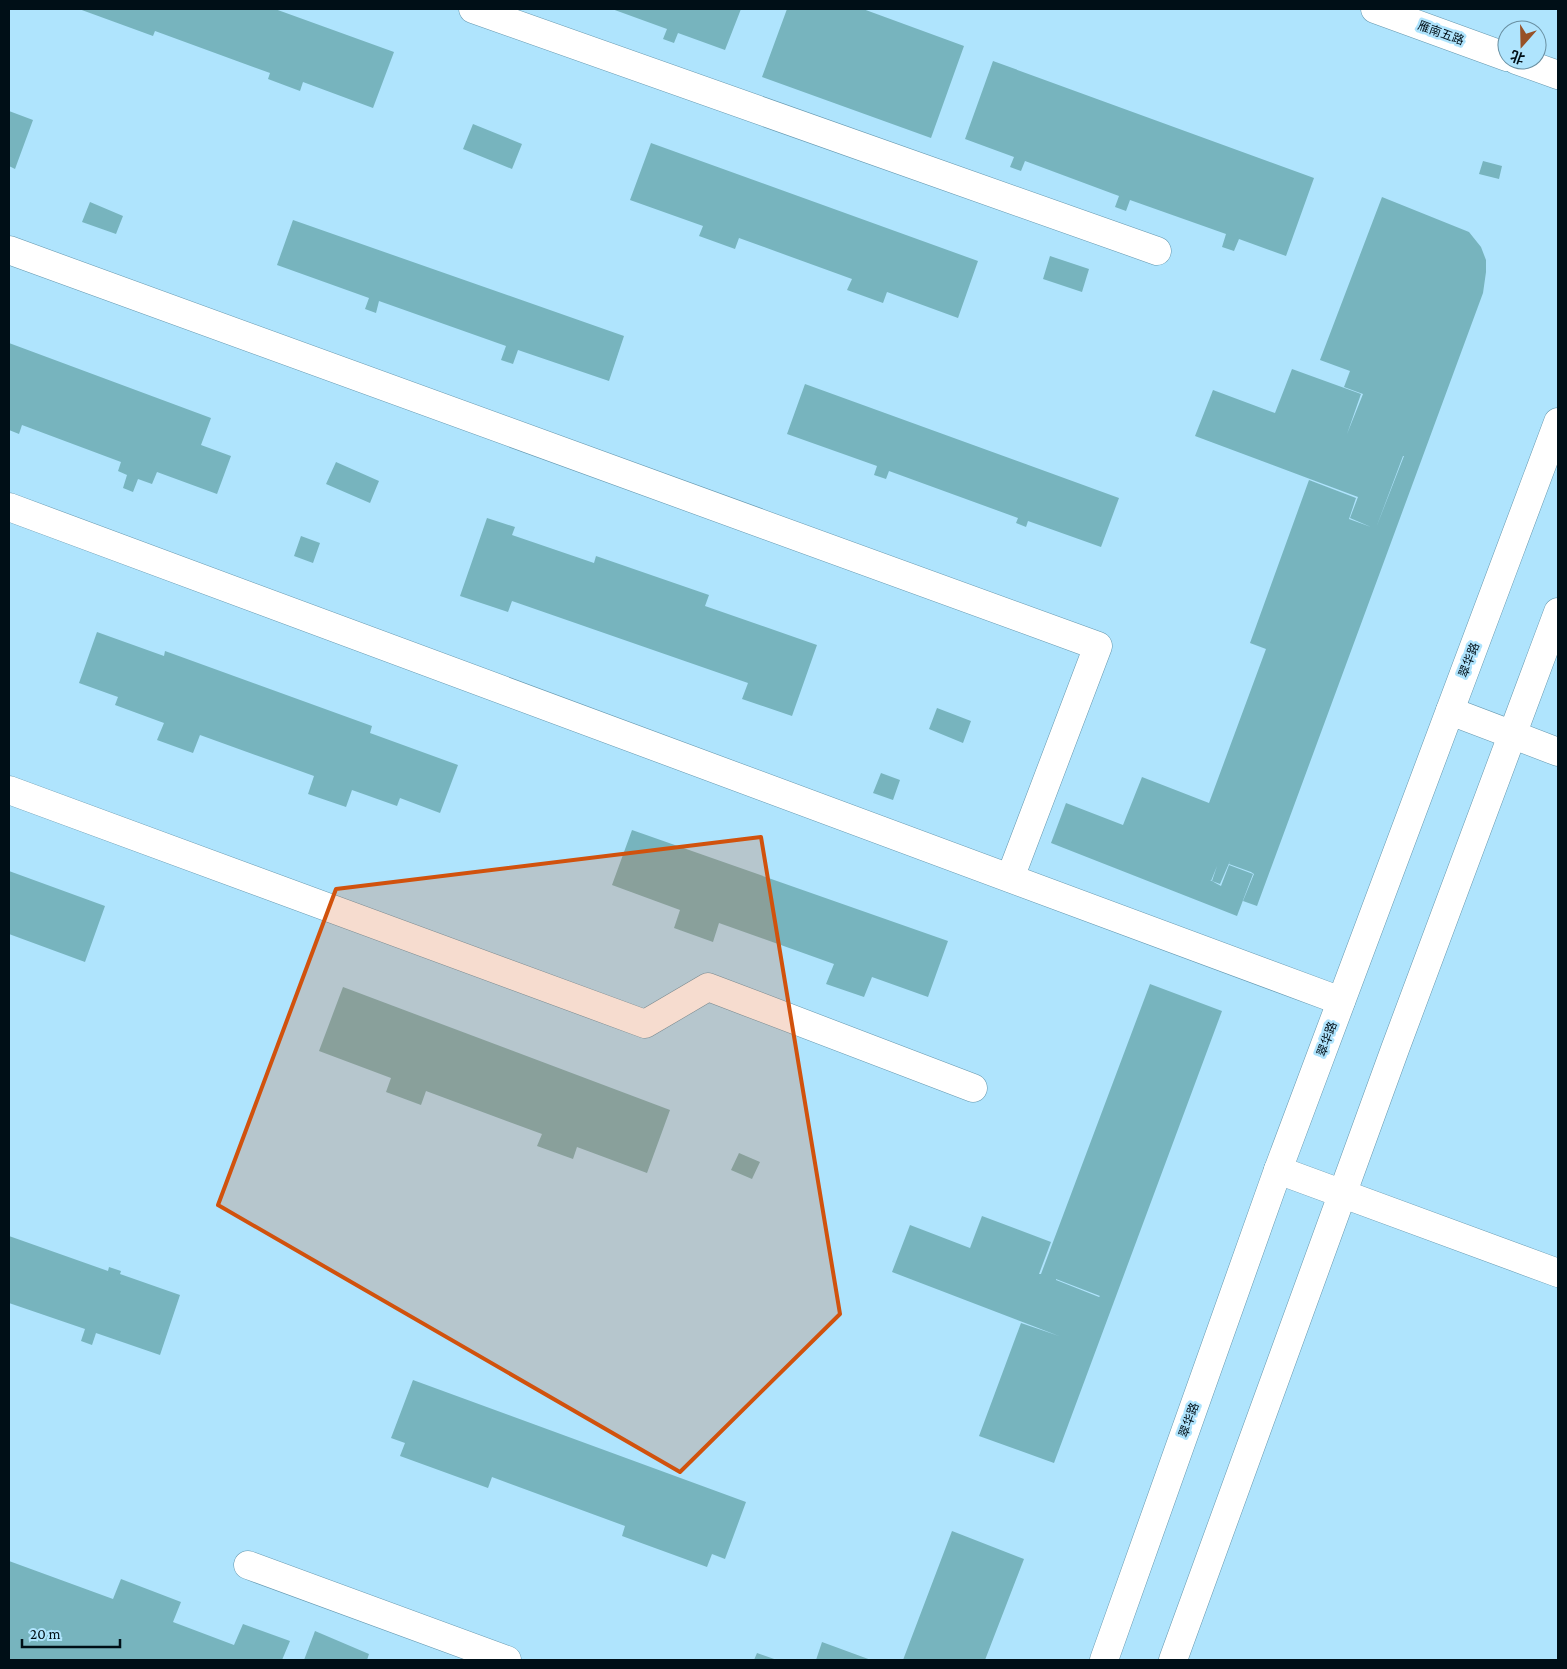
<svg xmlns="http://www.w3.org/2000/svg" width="1567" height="1669" viewBox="0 0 1567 1669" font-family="'Crimson Pro','Noto Sans SC',serif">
<rect width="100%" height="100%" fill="#afe4fd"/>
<path fill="#77b4be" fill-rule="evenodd" d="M79,9H275L394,52L373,108L303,82L300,91L268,79L270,73L155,31L153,36Z
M612,9H741L725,50L678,33L674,43L663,39L667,29Z
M787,9H863L964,46L931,138L762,77Z
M993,61L1314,178L1286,256L1239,239L1234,251L1222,247L1226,234L1130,200L1126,211L1115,207L1119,196L1025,161L1021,171L1010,167L1014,157L965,139Z
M9,111L33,120L15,169L9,166Z
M473,124L522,144L512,169L463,149Z
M651,143L978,261L958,318L887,292L883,303L847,290L852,279L739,238L735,249L699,236L703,226L630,200Z
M1483,161L1502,166L1499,179L1479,174Z
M1382,197L1469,232L1481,247L1486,260V272L1483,293L1257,906L1243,901L1254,874L1251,872L1229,864L1230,861L1220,884L1212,881L1217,866L1211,881L1210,880L1221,886L1229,865L1253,874L1237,916L1051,843L1066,803L1123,825L1142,777L1209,803L1266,649L1250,643L1309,480L1356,498L1349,519L1371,527L1350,518L1358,497L1195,436L1213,390L1275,413L1292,369L1361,394L1347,434L1363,394L1344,387L1350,371L1320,360ZM1403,456H1404L1376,528Z
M90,202L123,216L116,234L82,222Z
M293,220L624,336L609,381L518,350L513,364L501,360L506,346L379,301L376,313L365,309L369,298L277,265Z
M1050,256L1089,269L1082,292L1043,279Z
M9,343L211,418L201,445L231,456L217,494L157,472L152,484L138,479L133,492L123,488L127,475L118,471L121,462L22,425L19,434L9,430Z
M805,384L1119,498L1101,547L1028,521L1026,527L1016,523L1018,518L889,471L886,479L874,475L877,466L787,434Z
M336,462L379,481L370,503L326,484Z
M487,518L515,527L512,535L594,563L596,556L709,595L705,606L817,645L792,716L742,699L748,683L512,601L508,612L460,596Z
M301,536L320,543L313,563L294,556Z
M97,632L164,656L165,651L372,726L370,733L458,765L440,813L400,798L397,806L352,790L346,807L308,794L314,776L200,735L193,753L157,740L164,723L115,705L118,697L79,683Z
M937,708L971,721L963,743L929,729Z
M881,773L900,780L893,800L873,793Z
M632,830L948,941L928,997L872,977L864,997L826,984L834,964L719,923L713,942L674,928L680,910L612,885Z
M9,871L105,906L85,962L9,934Z
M1150,984L1222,1011L1054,1463L979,1436L1021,1323L1059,1336L892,1272L910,1225L970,1248L982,1216L1051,1242L1039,1274H1041ZM1056,1279L1100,1296L1099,1297L1056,1280Z
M343,987L670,1110L647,1173L577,1147L573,1159L537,1146L542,1134L426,1091L421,1105L386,1092L391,1078L319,1051Z
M739,1153L760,1162L752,1179L731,1170Z
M9,1236L108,1271L109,1267L121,1271L120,1274L180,1295L160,1355L96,1333L92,1345L81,1341L85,1329L9,1303Z
M413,1380L746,1502L725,1559L712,1554L707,1567L622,1536L625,1526L492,1477L488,1488L400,1456L405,1443L391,1438Z
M952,1531L1024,1559L985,1660H903Z
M9,1561L113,1599L121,1579L181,1602L173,1622L234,1645L243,1624L290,1641L282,1660H9Z
M315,1631L369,1654L367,1660H304Z
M822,1642L871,1660H816Z
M757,1653L777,1660H754Z"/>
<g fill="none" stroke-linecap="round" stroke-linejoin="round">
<g stroke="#6497ae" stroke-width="29">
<path id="minor" d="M473,9L1157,251
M9,250L1098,646L1010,878
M9,507L1341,1001
M1450,711L1558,752
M9,790L645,1024L708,987L973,1088
M1278,1170L1558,1273
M248,1565L507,1660"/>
</g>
<g stroke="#6497ae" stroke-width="29">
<path id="secondary" d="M1375,9L1507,57
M1516,60L1558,75
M1104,1660L1278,1170L1558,422
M1173,1660L1395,1049L1558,612"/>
</g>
<use href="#minor" stroke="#fff" stroke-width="28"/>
<use href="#secondary" stroke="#fff" stroke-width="28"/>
</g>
<path fill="#d1520d" fill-opacity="0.2" stroke="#d1520d" stroke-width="4" stroke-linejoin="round" d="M761,837L840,1314L680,1472L218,1205L336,889Z"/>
<g text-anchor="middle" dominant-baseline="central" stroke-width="5" stroke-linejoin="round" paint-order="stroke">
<g font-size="12" fill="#000f17" stroke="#afe4fd">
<text transform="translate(1441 33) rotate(20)">雁南五路</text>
<text transform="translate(1469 660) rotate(-69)">翠华路</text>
<text transform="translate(1327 1039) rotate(-70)">翠华路</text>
<text transform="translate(1189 1420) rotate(-70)">翠华路</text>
</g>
</g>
<rect width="1567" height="1669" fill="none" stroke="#000f17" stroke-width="20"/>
<g transform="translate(1522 45) rotate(200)"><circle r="24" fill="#afe4fd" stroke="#698fa1"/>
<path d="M0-4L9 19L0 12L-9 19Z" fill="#975127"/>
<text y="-8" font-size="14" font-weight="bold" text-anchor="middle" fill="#000f17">北</text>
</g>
<path d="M22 1639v8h98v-8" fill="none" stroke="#000f17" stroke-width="2.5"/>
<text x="30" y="1639" font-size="15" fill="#000f17" stroke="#afe4fd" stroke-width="4" paint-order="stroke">20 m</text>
</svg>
